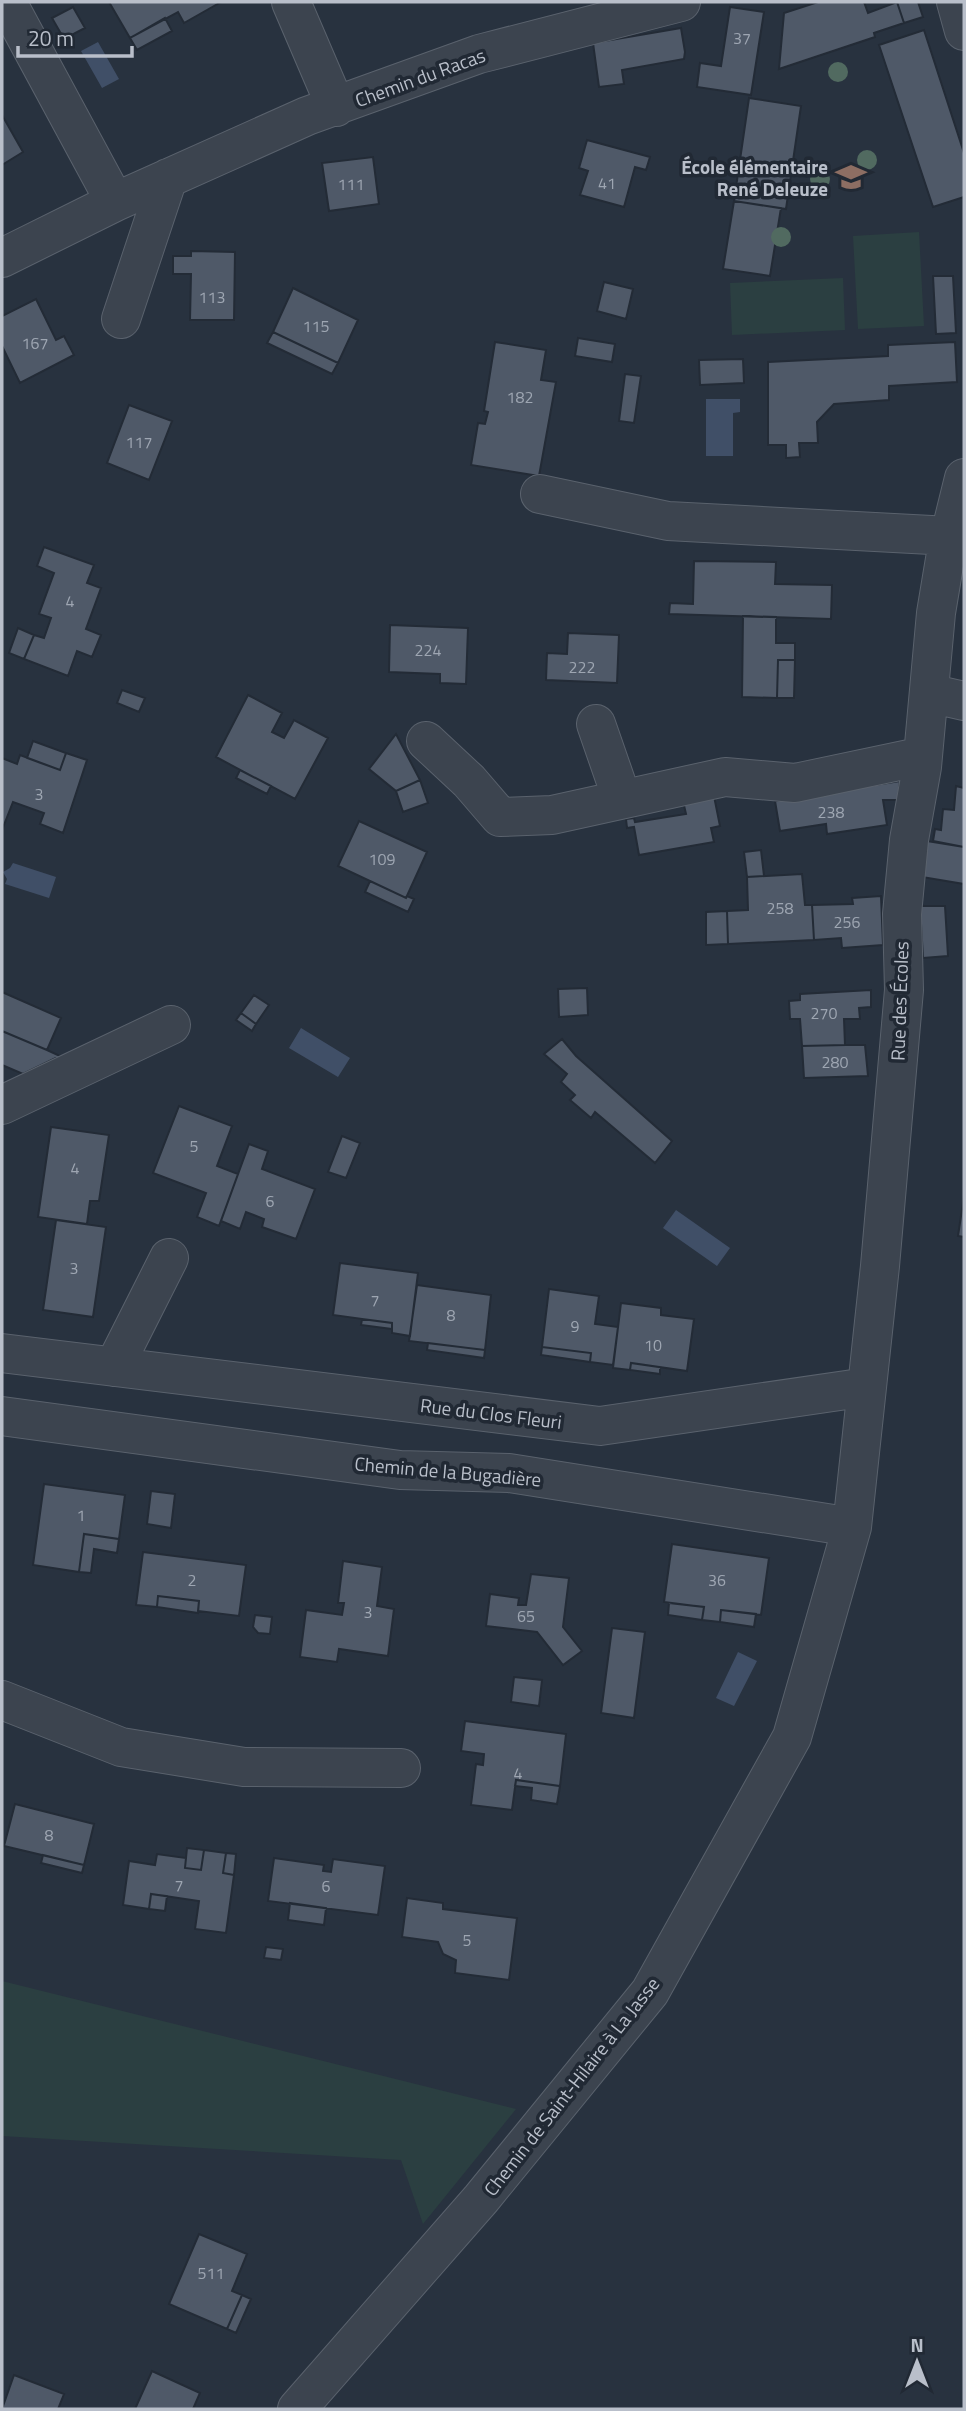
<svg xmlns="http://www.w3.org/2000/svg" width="966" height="2411" viewBox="0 0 966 2411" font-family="'Titillium Web',sans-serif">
<rect width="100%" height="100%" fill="#28323f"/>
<path fill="#2b3f41" d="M919,232L924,326L858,329L853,236Z
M843,278L845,330L732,335L730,283Z
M2,1981L516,2109L423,2224L401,2160L2,2136Z"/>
<path fill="#404f67" d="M98,42L119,79L102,88L81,51Z
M706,399H740V412L733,413V456H706Z
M13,863L56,877L49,898L5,884L7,879L3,872L10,868Z
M301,1028L350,1058L338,1077L289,1048Z
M676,1210L730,1248L717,1266L663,1228Z
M738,1652L757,1661L734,1706L716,1698Z"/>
<path fill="#4f5968" stroke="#232b36" stroke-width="2" d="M109,2H221L184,23L178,12L130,38Z
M818,2H864L868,13L897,2L904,23L874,33L875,37L779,69L784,13Z
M897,2H918L923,17L904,23Z
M73,7L85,28L64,39L52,18Z
M730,7L764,12L751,95L697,87L700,63L721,66Z
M165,18L172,31L137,50L130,38Z
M681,28L685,52L684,59L622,70L624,84L599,87L593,43Z
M924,30L964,153V197L933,207L879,45Z
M749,98L801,106L786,209L734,201Z
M2,115L23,152L2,165Z
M587,140L650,157L646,170L635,167L624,207L580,195L588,171L579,168Z
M373,157L379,204L329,211L322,163Z
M734,201L781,208L770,276L723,269Z
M191,251L235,252L234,320H190L191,274H173V256H191Z
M933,276H953L956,333L936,334Z
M604,282L633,289L626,319L597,311Z
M293,288L358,320L338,363L273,332Z
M36,299L56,340L64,336L74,355L20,383L2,346V316Z
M273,332L338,363L332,374L267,343Z
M578,338L615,344L612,362L575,356Z
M495,342L546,350L541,380L556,382L539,476L471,465L478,423L485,424L488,412L484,411Z
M955,342L957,382L889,386V400L834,404L817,422L818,443H799L800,457L786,458V445H768V362L888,356V345Z
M743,359L744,383L700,385L699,360Z
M625,374L641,376L634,423L619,421Z
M129,405L172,421L149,480L107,463Z
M44,547L94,565L87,583L101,588L86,629L101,635L92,657L77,651L68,676L24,659L34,635L44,638L51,618L39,614L54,573L37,566Z
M694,561L776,562L775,584L832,585L831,619L669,614L670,603L693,604Z
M743,616L776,617V643H795V660H778L777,698L742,697Z
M390,625L468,628L466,684L440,683V674L389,672Z
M18,628L34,635L24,659L9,653Z
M568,633L619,635L617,683L546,680L547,653L567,654Z
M778,660H795L794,698H777Z
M122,690L145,698L139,712L117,703Z
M248,695L282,713L272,732L284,738L294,720L328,738L295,799L216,757Z
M396,734L420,780L396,791L369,769Z
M33,741L66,753L60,770L27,758Z
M66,753L87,760L63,833L40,824L44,813L13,802L2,830V758L17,764L20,755L60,770Z
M240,770L271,786L267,794L236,778Z
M420,780L428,803L403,812L396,791Z
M900,781L898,800H883L887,825L827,834L826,824L780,831L775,801Z
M956,786L964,788V847L933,841L935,829L941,830L943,809L954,810Z
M713,791L720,826L711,828L714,842L639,855L634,827L627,828L626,819L634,818L635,822L686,814L682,797Z
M359,821L427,852L406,898L338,866Z
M927,841L964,847V884L922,877Z
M761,850L764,876L747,877L744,852Z
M802,874L805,905H812L814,940L728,944L727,911L748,910L747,877Z
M370,881L406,898L407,896L414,899L408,912L365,892Z
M881,896L883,945L842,948L841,938L814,940L812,905L853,904L852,898Z
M920,906H945L948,956L923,958Z
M727,911L728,944L706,945V912Z
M587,988L588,1015L559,1017L558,989Z
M871,990V1007L859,1008L860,1019H844L845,1045L802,1046L800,1019H790L789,1001L800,1000V994Z
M2,992L61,1018L47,1050L2,1031Z
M254,995L269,1005L256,1024L241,1013Z
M241,1013L256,1024L252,1031L236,1020Z
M2,1031L47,1050L60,1056L23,1074L2,1065Z
M562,1039L576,1056L672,1141L655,1163L595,1112L591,1118L570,1100L575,1095L561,1082L567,1074L544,1054Z
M845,1045H865L868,1076L804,1078L802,1046Z
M179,1106L232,1126L217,1166L238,1174L219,1226L197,1217L206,1193L153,1173Z
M51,1127L109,1135L99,1201H90L87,1224L38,1217Z
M342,1136L360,1143L346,1178L328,1172Z
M249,1144L268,1151L262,1169L315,1189L296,1239L262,1227L264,1219L246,1212L240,1229L221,1221Z
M964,1196V1237L958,1236Z
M56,1220L106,1227L93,1317L43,1310Z
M340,1263L418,1273L410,1336L392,1333V1323L333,1315Z
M417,1285L491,1295L485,1350L409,1341Z
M549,1289L599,1296L595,1324L618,1327L613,1365L590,1362L591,1353L542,1347Z
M621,1303L661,1308V1315L694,1319L687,1371L631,1363L630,1370L613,1368Z
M362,1319L392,1323V1329L361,1325Z
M428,1343L485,1350L484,1358L427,1350Z
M542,1347L591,1353L590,1362L541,1355Z
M631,1363L660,1367V1374L630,1370Z
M44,1484L125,1495L119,1539L84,1534L79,1572L33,1565Z
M151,1491L175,1494L171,1528L147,1524Z
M84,1534L119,1539L117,1553L94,1549L91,1573L79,1572Z
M672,1544L769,1558L761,1615L721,1610L720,1622L702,1620L704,1607L664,1602Z
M143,1552L246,1565L239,1616L198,1611L199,1601L158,1596L157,1607L136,1605Z
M343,1561L382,1567L377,1606L394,1609L388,1656L339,1649L337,1662L300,1657L306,1610L342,1615L344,1603H338Z
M531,1574L569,1578L563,1627L582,1651L563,1665L537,1632L486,1626L490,1594L519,1598L518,1605H526Z
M158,1596L199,1601L198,1613L157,1607Z
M669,1603L704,1607L702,1620L668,1615Z
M721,1610L756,1614L754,1627L720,1622Z
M255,1615L272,1617L270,1634L258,1633L253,1627Z
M612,1628L645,1632L634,1718L601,1713Z
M514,1677L542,1680L539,1706L511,1702Z
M465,1721L566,1734L560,1786L516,1780L512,1810L471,1805L476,1764L483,1765L484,1754L461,1751Z
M516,1780L560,1786L557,1804L531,1800L532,1788L515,1786Z
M15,1804L94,1824L84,1865L4,1846Z
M187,1848L204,1850L201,1870L185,1868Z
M204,1850L226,1853L223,1873L234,1875L226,1933L195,1929L199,1901L151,1894L149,1909L123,1905L129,1861L155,1865L157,1854L186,1858L185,1868L201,1870Z
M226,1853L236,1854L234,1875L223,1873Z
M43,1855L84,1865L82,1873L41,1863Z
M274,1858L324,1865L323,1871L331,1872L333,1859L385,1866L378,1915L268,1901Z
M151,1894L167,1896L165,1911L149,1909Z
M407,1898L443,1903V1909L517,1918L509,1980L455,1973L456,1960L443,1954L438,1942L402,1937Z
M290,1903L326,1908L324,1925L288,1920Z
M266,1947L283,1949L281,1960L264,1958Z
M199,2234L247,2254L232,2291L242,2295L227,2329L169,2304Z
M242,2295L251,2299L236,2333L227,2329Z
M152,2371L200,2393L193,2409H135Z
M14,2375L64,2394L58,2409H2Z"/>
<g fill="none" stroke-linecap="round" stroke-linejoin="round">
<g stroke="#5a626d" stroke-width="40">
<path id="minor" d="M7,2L115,202
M291,2L336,107
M956,2L964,31
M2,258L115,202L307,116L479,54L681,2
M121,319L168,178
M540,494L668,521L950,536
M929,693L964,701
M596,724L622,799
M426,741L469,781L500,817L552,815L725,777L795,783L923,756
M2,1105L171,1025
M2,1353L600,1426L867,1387
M114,1367L169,1258
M2,1416L400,1470L509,1473L852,1527
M2,1700L121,1747L244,1767L401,1768
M297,2409L481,2199L650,1992L792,1737L852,1527L880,1266L904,990L902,914L909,840L922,767L936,613L947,547L964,478"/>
</g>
<use href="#minor" stroke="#3c444f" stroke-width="38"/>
</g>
<g fill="#516a60">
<circle cx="838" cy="72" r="10"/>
<circle cx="867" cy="160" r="10"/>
<circle cx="820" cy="179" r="10"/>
<circle cx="781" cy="237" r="10"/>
</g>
<defs>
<g id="school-bare" transform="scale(2.415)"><path d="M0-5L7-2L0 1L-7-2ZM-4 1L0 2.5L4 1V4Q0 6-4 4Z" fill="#8d6e63" stroke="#212934" stroke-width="2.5" paint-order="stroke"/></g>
</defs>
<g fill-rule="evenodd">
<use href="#school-bare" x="851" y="177"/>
</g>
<g text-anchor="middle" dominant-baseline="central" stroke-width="7" stroke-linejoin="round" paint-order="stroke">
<g font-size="16" fill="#9ea6b2">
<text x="742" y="38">37</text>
<text x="607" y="183">41</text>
<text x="351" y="184">111</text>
<text x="212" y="297">113</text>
<text x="316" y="326">115</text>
<text x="35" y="343">167</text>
<text x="520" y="397">182</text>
<text x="139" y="442">117</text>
<text x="70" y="601">4</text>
<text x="428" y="650">224</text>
<text x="582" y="667">222</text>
<text x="39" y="794">3</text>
<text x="831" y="812">238</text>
<text x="382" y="859">109</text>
<text x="780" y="908">258</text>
<text x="847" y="922">256</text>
<text x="824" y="1013">270</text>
<text x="835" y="1062">280</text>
<text x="194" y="1146">5</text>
<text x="75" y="1168">4</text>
<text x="270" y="1201">6</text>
<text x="74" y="1268">3</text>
<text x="375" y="1300">7</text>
<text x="451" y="1315">8</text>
<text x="575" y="1326">9</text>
<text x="653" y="1345">10</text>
<text x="81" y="1515">1</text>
<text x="192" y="1580">2</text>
<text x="717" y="1580">36</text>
<text x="368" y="1612">3</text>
<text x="526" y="1616">65</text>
<text x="518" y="1773">4</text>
<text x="49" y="1835">8</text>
<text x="179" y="1885">7</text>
<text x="326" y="1886">6</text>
<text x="467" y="1940">5</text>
<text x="211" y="2273">511</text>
</g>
<g font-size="19" fill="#b9bfca" stroke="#212934">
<text transform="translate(420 77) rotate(-20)">Chemin du Racas</text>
<text transform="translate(899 1001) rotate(-88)">Rue des Écoles</text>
<text transform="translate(491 1413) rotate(7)">Rue du Clos Fleuri</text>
<text transform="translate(448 1471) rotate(5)">Chemin de la Bugadière</text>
<text transform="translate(571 2086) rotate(-52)">Chemin de Saint-Hilaire à La Jasse</text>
</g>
<g font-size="19" font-weight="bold" fill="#b9bfca" stroke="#212934" text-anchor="end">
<text x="828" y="166">École élémentaire<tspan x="828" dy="22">René Deleuze</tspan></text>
</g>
</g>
<rect width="966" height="2411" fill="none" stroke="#b9bfca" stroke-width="7"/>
<g transform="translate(917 2362)" stroke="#212934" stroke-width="5" paint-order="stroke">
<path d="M0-5L12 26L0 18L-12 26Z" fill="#b9bfca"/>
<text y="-10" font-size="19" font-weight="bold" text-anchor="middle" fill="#b9bfca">N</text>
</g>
<path d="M18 46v10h114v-10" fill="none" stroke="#b9bfca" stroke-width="3.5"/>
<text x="28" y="46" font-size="21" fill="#b9bfca" stroke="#212934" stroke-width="5" paint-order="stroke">20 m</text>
</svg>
